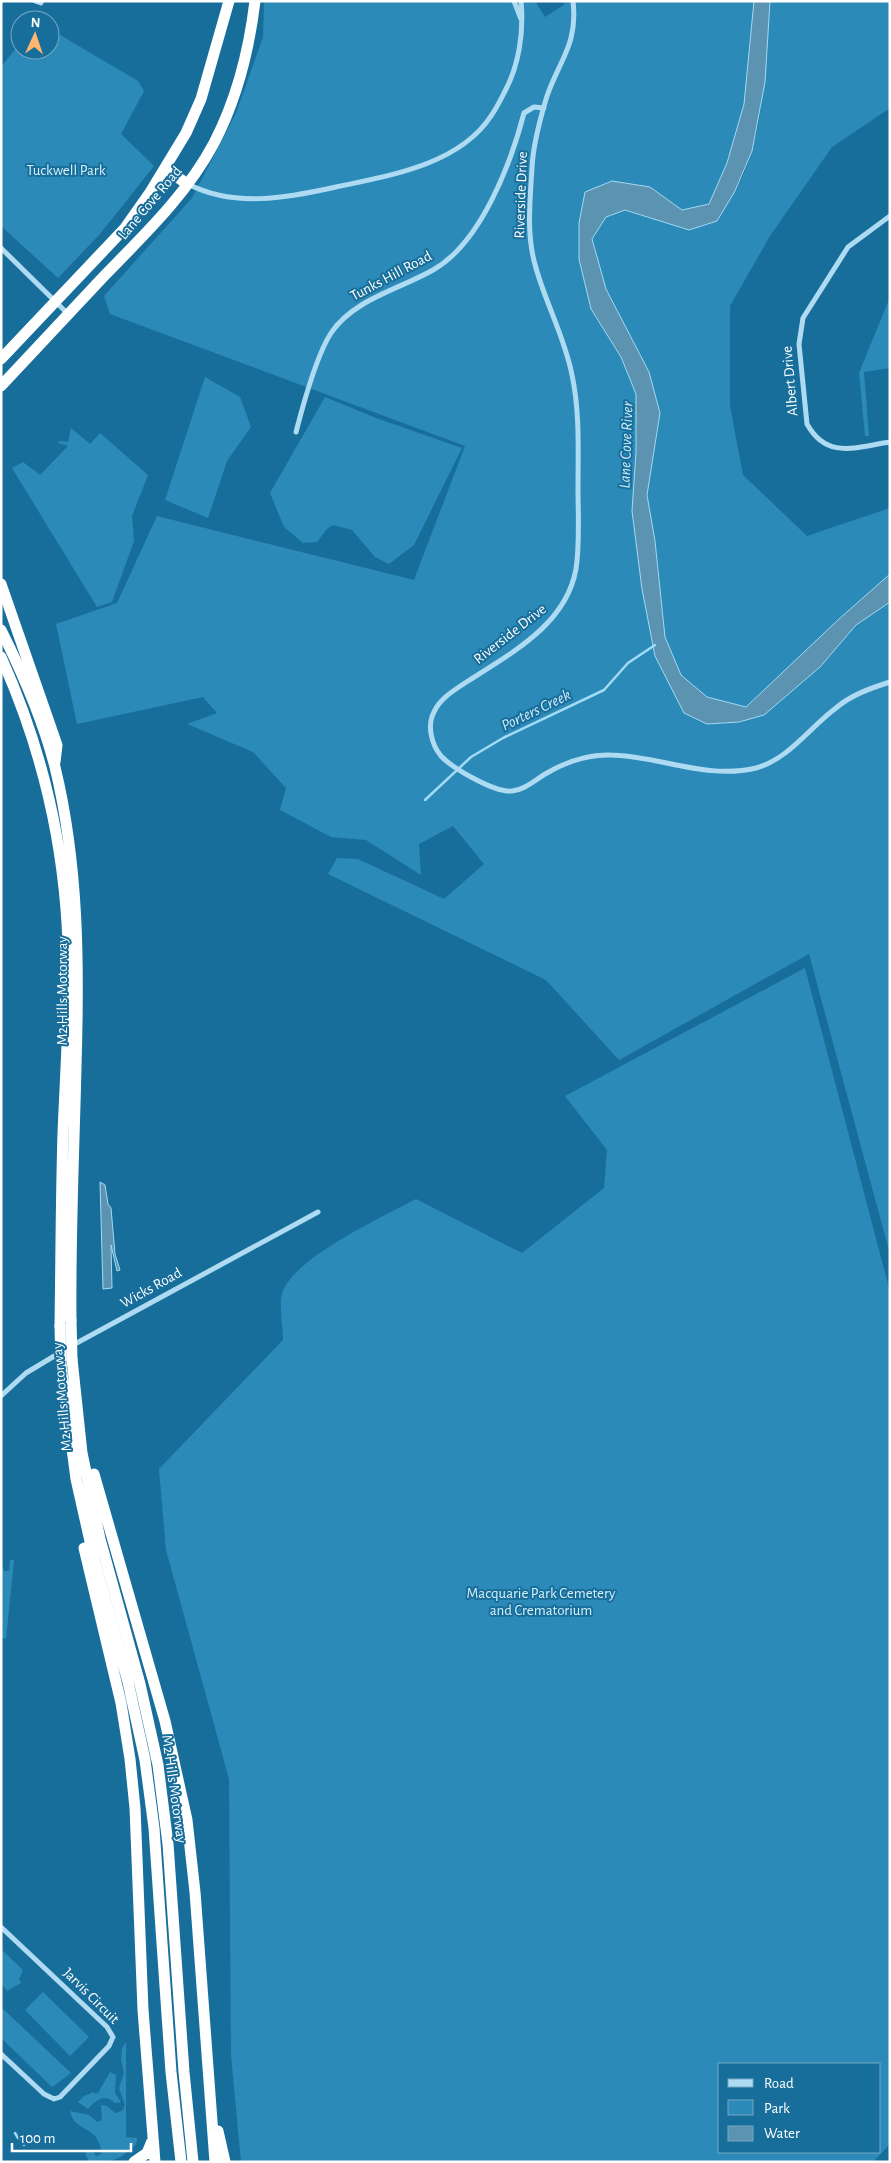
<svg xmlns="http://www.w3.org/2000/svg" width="891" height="2163" viewBox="0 0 891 2163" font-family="'Alegreya Sans',sans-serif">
<rect width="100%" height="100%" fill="#186e9b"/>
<path fill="#2c8ab8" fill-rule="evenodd" d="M264,1H535L545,17L565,4L563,1H754L744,104L727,163L709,204L682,210L650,187L585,191L591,309L621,357L636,393V452L655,656L739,722L820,667L856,625L890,602V1254L809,954L619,1060L546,980L328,874L337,858L358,859L444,899L484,864L453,826L419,844L421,875L366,840L331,837L280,810L286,788L253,752L187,724L217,713L203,697L77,724L56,624L117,603L157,516L414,580L465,446L110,314L104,296L192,198L236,113L263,37Z
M770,1H890V108L832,147L770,236L730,306V406L743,475L807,536L890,508V574L839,619L746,707L707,697L681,675L665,637L655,541L647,495L660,413L649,372L606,289L592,239L606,217L625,210L689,230C700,221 730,200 736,190C765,138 766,59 770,1Z
M50,29L138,81L144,91L121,134L154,166L100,234L58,278L1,226V67L20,43V50H50Z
M890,297V368L864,372L869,436H865L859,373Z
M205,377L240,397L251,427L227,461L208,518L165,500Z
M325,397L376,418L462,448L414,545L389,564L375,557L352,530L333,525L327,529L317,542L303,543L284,527L270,493Z
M71,428L90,444L100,433L148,475L132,516L134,541L112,602L97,607L12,468L23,462L40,475L68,446L58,443L59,441L68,442Z
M805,968L890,1292V2144L873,2162H241L231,2055L229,1779L166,1550L159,1469L283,1340C283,1328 279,1304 282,1294C292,1258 383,1217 416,1199L522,1253L604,1188L607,1150L565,1096ZM720,2064H880V2152H720Z
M10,1560H14L6,1639L1,1638V1561L4,1571H9Z
M1,1949L23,1970L19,1979L21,1983L7,1991L1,1983Z
M43,1992L89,2037L70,2056L25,2010Z
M1,2007L71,2073L52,2087L1,2038Z
M126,2042V2137L137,2138C137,2146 134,2146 129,2150C117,2163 103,2162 86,2162L88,2160L85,2153L92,2149L96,2156L101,2154C101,2125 74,2133 70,2111L89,2115L97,2122L102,2120L101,2105L107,2106L115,2113L122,2111L125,2105L119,2088L124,2073L121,2060L122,2048Z
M110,2072L116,2075L115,2093L121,2102L115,2103C105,2093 96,2100 88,2109L78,2102L84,2096L94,2092L95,2094L98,2093Z"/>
<path fill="#5c93b1" stroke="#a1daf4" d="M754,1H770L765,82L752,151L735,191L717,221L689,230L625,210L606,217L592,239L606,289L649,372L660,413L647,495L655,541L665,637L681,675L707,697L746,707L839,619L890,574V602L856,625L820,667L764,715L739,722L707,724L684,713L655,656L642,589L632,511L636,452V394L621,357L591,309L579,259V223L585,192L612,181L650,187L682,210L709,204L727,163L744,104Z
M100,1182L105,1185L108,1204L111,1208L115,1254L120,1270L117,1271L111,1245L112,1288L103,1289Z"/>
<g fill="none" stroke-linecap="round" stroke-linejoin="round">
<path stroke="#a1daf4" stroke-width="2.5" d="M425,800L471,757L503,738L604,690L628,663L655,645
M15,2133L18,2138
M21,2139L24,2145"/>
<path stroke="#aedbf2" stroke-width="5" d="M35,1L41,3
M514,1L521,19
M573,1C578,44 560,59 547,96C540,119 533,144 532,168C530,201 526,236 536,268C546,304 565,338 572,375C580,412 578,452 578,489C578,515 580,543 576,569C566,625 511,653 468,681C456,689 440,698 434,712C427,725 431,744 441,756C452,768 495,793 512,791C525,790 536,779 547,773C566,762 588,754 611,755C660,756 707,780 756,768C789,759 810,727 836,708C851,695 871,688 890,682
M188,184C234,208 287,198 336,187C388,176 459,165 491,116C496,109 500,101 504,93C519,66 524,32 521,1
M890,216L848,247L803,318L799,344L807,424C827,460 856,447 890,442
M1,248L68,314
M296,432C303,405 316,356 331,333C354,299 400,289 433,270C481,243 511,163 524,113L534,107L544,108
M73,1345L318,1212
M1,1396L26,1373L61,1352
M1,1927L107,2027L113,2037L109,2046L60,2097L54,2099L44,2094L1,2054"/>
<path stroke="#fff" stroke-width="11" d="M165,168L187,184
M1,359L125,228L149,194L186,133L201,99L229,1
M1,386C36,349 70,312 105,275C145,234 187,194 214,143C237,99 249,51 255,1
M1,584L57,745L55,762
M1,630C23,674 43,720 55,767C79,866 79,966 76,1067C74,1151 70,1236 71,1320
M1,657C37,737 59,822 66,909C72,983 66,1059 63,1133C61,1197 61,1262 60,1326
M72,1359L82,1453L100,1539L140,1684L158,1765L168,1844L184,2072L193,2162
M61,1365L76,1479L94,1559L128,1682L145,1760L154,1828L171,2072L181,2162
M94,1474L165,1721L187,1820L195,1892L215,2162
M84,1548L121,1703L130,1759L135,1808L143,2010L155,2162
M218,2131L225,2162
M134,2162L147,2153L152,2141"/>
<path stroke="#fff" stroke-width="11" d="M71,1320L72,1359
M60,1326L61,1365"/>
</g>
<g text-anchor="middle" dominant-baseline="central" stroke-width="4" stroke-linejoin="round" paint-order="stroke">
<g font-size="15" fill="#d6f0fc" stroke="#186e9b">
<text x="66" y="170">Tuckwell Park</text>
<text x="541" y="1593">Macquarie Park Cemetery<tspan x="541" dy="17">and Crematorium</tspan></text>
</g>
<g font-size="15" fill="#fff" stroke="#186e9b">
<text transform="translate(521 195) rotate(-88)">Riverside Drive</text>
<text transform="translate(150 203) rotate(-50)">Lane Cove Road</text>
<text transform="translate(391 276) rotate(-28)">Tunks Hill Road</text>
<text transform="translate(790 381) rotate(-95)">Albert Drive</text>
<text transform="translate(510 634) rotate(-38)">Riverside Drive</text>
<text transform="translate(62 991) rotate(-90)">M2 Hills Motorway</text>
<text transform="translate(151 1288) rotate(-29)">Wicks Road</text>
<text transform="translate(62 1397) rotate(-95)">M2 Hills Motorway</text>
<text transform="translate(174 1789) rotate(82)">M2 Hills Motorway</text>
<text transform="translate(91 1996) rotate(45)">Jarvis Circuit</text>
</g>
<g font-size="16" font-style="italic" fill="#cfecfa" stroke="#186e9b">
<text transform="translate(626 445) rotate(-88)">Lane Cove River</text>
<text transform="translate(536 710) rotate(-26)">Porters Creek</text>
</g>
</g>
<rect width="891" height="2163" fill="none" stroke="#ffffff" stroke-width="5"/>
<rect x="718" y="2063" width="162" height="90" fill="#186e9b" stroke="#74a8c3"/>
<rect x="728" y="2079" width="25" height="8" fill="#aedbf2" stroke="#74a8c3"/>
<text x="764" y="2088" font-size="15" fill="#ffffff">Road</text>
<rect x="728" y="2100" width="25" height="15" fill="#2c8ab8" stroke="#74a8c3"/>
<text x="764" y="2113" font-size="15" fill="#ffffff">Park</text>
<rect x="728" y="2126" width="25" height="15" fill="#5c93b1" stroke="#74a8c3"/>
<text x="764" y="2138" font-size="15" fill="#ffffff">Water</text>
<g transform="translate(35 35) rotate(3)"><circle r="24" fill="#186e9b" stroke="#74a8c3"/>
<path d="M0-4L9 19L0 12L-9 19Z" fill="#ffb66f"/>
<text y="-8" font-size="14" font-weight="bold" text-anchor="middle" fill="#ffffff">N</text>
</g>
<path d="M12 2143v8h119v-8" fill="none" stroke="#ffffff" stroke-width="2.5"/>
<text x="20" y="2143" font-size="15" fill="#ffffff" stroke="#186e9b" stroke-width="4" paint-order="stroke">100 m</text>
</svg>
